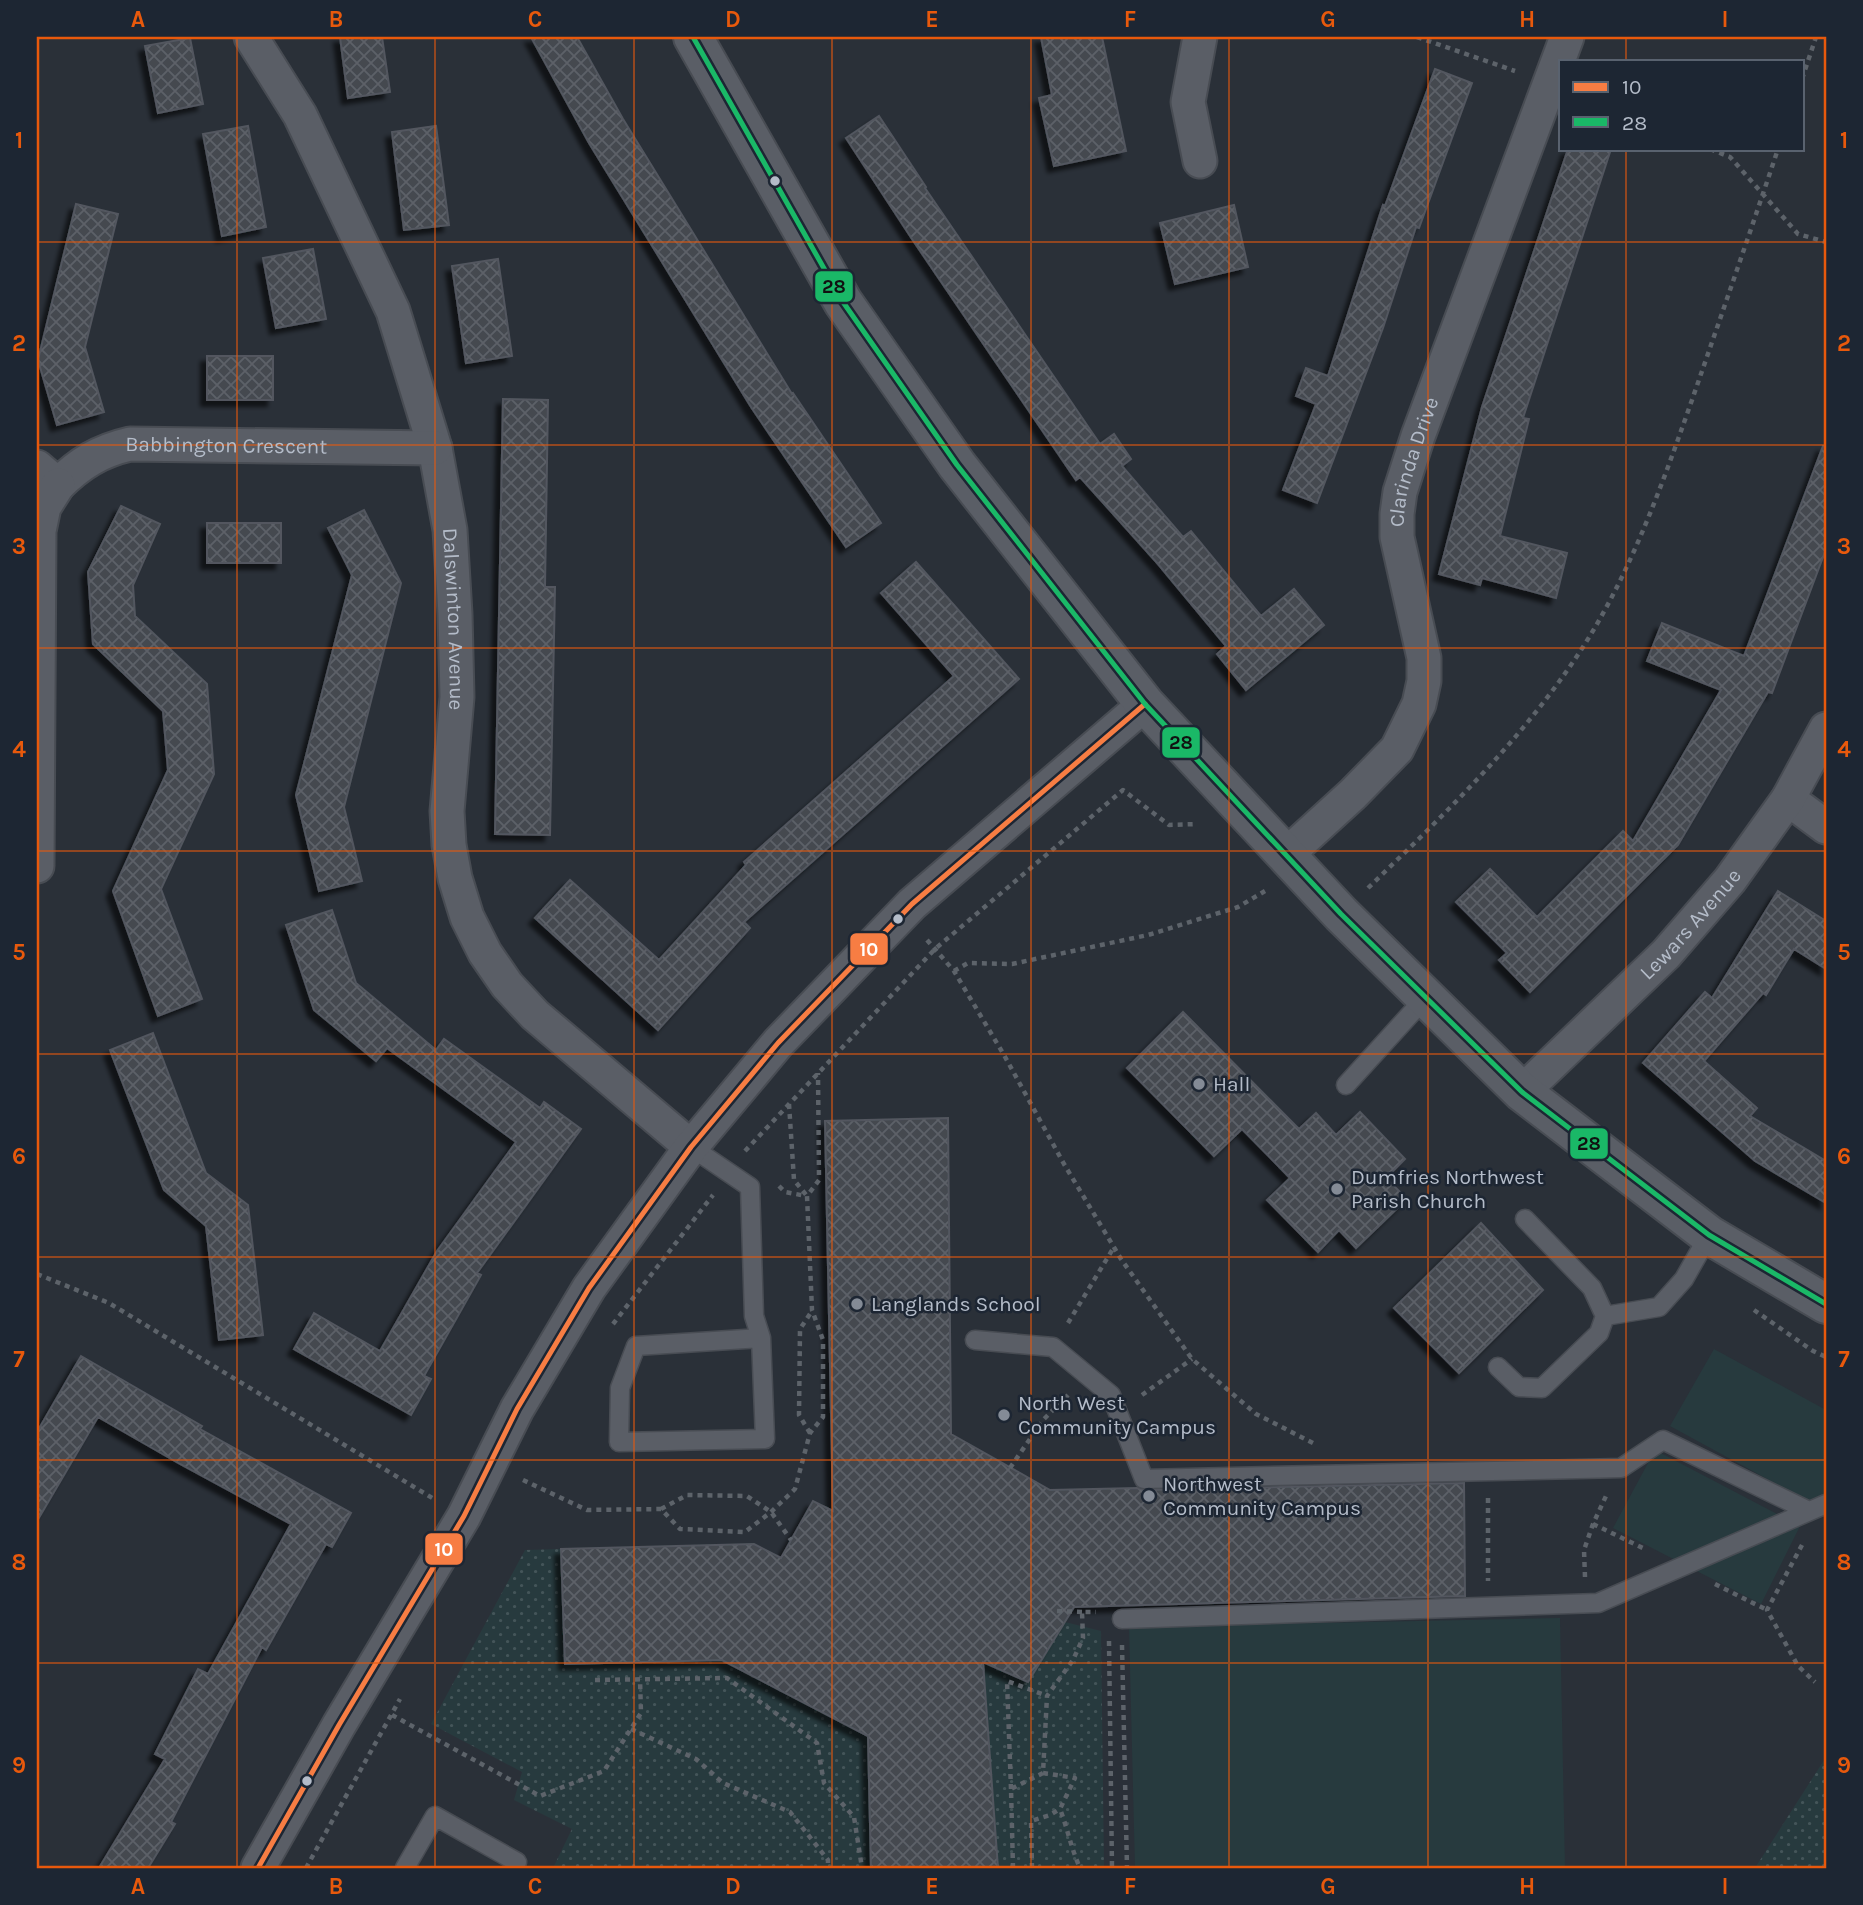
<svg xmlns="http://www.w3.org/2000/svg" width="1863" height="1905" viewBox="0 0 1863 1905" font-family="Karla,sans-serif">
<defs>
<pattern id="park-dots" width="8" height="8" patternUnits="userSpaceOnUse" patternTransform="scale(1.75)"><rect width="8" height="8" fill="#273a3e"/><path d="M2 2h.1M6 6h.1" fill="none" stroke="#445559" stroke-width="1.8" stroke-linecap="round"/></pattern>
<pattern id="building-cross-hatch" width="8" height="8" patternUnits="userSpaceOnUse" patternTransform="scale(1.75)"><rect width="8" height="8" fill="#444950"/><path d="M0 0l8 8M0 8l8-8" fill="none" stroke="#5d6168"/></pattern>
<filter id="shadow"><feDropShadow dx="-6" dy="6" stdDeviation="2" flood-color="#0009"/></filter>
</defs>
<rect width="100%" height="100%" fill="#2a3038"/>
<path fill="url(#park-dots)" d="M561,1549L565,1664L722,1660L868,1736L871,1868H553L572,1829L514,1800L522,1772L431,1724L525,1550Z
M1065,1622L1101,1631L1104,1868H998L984,1668L979,1667L983,1662L1028,1682Z
M1826,1757V1868H1755Z"/>
<path fill="#273a3e" d="M1714,1349L1826,1410V1511L1670,1426Z
M1655,1450L1800,1526L1761,1604L1613,1528Z
M1560,1618L1565,1868H1135L1129,1627Z"/>
<path fill="url(#building-cross-hatch)" stroke="#52575f" stroke-width="2" filter="url(#shadow)" d="M340,37H382L390,92L348,98Z
M531,37H577L623,119L792,394L793,393L881,523L846,547L751,407L589,143Z
M1041,37H1102L1126,151L1054,166L1039,98L1052,95Z
M190,38L203,104L158,113L145,46Z
M1435,69L1472,83L1419,228L1416,227L1383,328L1317,503L1283,490L1316,404L1296,396L1306,368L1328,376L1383,205L1385,206Z
M879,116L926,187L925,188L1100,444L1114,434L1131,459L1122,466L1183,537L1191,531L1261,616L1294,589L1324,625L1246,690L1217,654L1226,646L1158,564L1080,477L1076,480L912,239L846,138Z
M248,126L266,227L222,236L203,134Z
M436,126L449,225L404,230L392,132Z
M1568,149H1611L1523,418L1529,419L1500,536L1567,553L1556,598L1482,578L1480,585L1439,574L1482,407Z
M76,204L118,214L85,347L104,412L57,425L38,360Z
M1234,205L1248,267L1175,284L1160,223Z
M313,249L326,319L276,328L263,258Z
M498,259L512,356L466,363L452,266Z
M207,356H273V400H207Z
M503,399L548,400L545,587H555L550,835L495,834Z
M1823,446H1826V549L1772,693L1768,692L1678,845L1530,992L1499,960L1507,953L1456,902L1490,869L1537,917L1623,831L1633,841L1721,690L1647,661L1662,623L1744,656Z
M121,506L160,524L133,585L135,616L207,684L214,774L161,889L202,999L158,1016L113,891L168,770L163,711L93,644L88,572Z
M364,510L401,583L344,807L362,881L319,891L296,795L352,575L328,528Z
M207,523H281V563H207Z
M916,562L1019,679L744,922L750,928L658,1030L535,918L570,880L659,960L746,865L744,862L954,676L881,593Z
M1778,891L1826,921V969L1794,949L1766,995L1763,993L1704,1061L1757,1108L1750,1116L1826,1161V1203L1755,1161L1643,1063L1705,992L1712,998Z
M332,910L356,983L436,1050L444,1039L540,1108L544,1102L581,1129L477,1273L481,1275L424,1376L431,1379L411,1415L294,1349L314,1313L380,1351L437,1251L516,1142L387,1048L376,1061L314,1010L286,925Z
M1183,1012L1299,1129L1316,1113L1336,1135L1360,1112L1405,1159L1386,1178L1407,1199L1356,1248L1339,1230L1318,1252L1267,1200L1290,1178L1242,1129L1214,1156L1127,1068Z
M153,1033L206,1173L248,1205L263,1335L219,1340L206,1226L164,1190L110,1050Z
M948,1118L951,1434L1050,1490L1137,1488L1144,1490L1464,1483L1465,1596L1074,1607L1028,1682L983,1662L998,1868H871L868,1736L722,1660L565,1664L561,1549L754,1544L781,1558L813,1501L833,1511L825,1121Z
M1481,1223L1543,1290L1459,1373L1394,1308Z
M81,1356L202,1426L200,1429L351,1513L332,1547L326,1544L266,1650L262,1647L171,1822L175,1824L148,1868H99L165,1759L155,1754L198,1669L208,1674L291,1524L180,1464L98,1417L37,1521V1432Z"/>
<g fill="none" stroke-linecap="round" stroke-linejoin="round">
<g stroke="#484c53" stroke-width="21">
<path id="service" d="M1346,1085L1426,997
M691,1147L750,1187L754,1316L761,1338
M1605,1316L1659,1307L1684,1279L1709,1235
M761,1338L765,1439L619,1442L620,1388L636,1346Z
M975,1340L1053,1347L1111,1395L1144,1479L1621,1468L1663,1440L1809,1511
M1498,1367L1519,1387L1542,1388L1599,1333L1605,1316L1592,1288L1525,1219
M1122,1619L1598,1603L1826,1504
M405,1868L435,1816L517,1862L514,1868"/>
</g>
<g stroke="#484c53" stroke-width="37">
<g id="minor">
<path id="s1" d="M251,37L300,115L393,311L435,448L450,530L455,614L457,697L447,811L449,845L455,878L467,917L485,953L507,985L535,1015L691,1147"/>
<path d="M1200,161L1188,102L1200,37"/>
<path id="s2" d="M37,467L58,485C80,463 100,451 130,444L435,448"/>
<path d="M1788,799L1826,827"/>
<path id="s3" d="M1285,856L1353,794L1397,749L1419,704L1424,681V658L1397,537V514L1400,492L1418,436L1567,37"/>
<path d="M37,866L39,531L44,507L58,485"/>
<path id="s4" d="M1522,1092L1666,954L1730,880L1788,799L1826,729"/>
<path d="M258,1868L339,1725L464,1516L517,1409L589,1288L691,1147L778,1043L912,904L1145,704"/>
</g>
</g>
<g stroke="#484c53" stroke-width="42">
<path id="tertiary" d="M693,37L843,302L957,465L1145,704L1341,914L1522,1092L1709,1235L1826,1304"/>
</g>
<path stroke="#5d636a" stroke-width="4.5" stroke-dasharray="5 5" stroke-linecap="butt" d="M1417,37L1515,71
M1802,79L1816,37
M1710,149L1730,157L1798,234L1826,242
M1368,888C1446,813 1524,738 1583,647C1632,570 1662,485 1692,400C1721,316 1750,233 1778,149
M927,940L954,971L1004,1055L1064,1164L1121,1259L1192,1359L1256,1414L1317,1445
M954,971L968,963L1012,964L1148,935L1238,907L1265,891
M789,1104L794,1180L807,1196
M745,1151L935,949L1123,790L1169,825L1197,824
M779,1186L785,1192L806,1196
M37,1274L109,1303L434,1499
M1754,1310L1813,1351L1826,1357
M1068,1323L1114,1247
M613,1324L713,1195
M1142,1395L1192,1359
M810,1433L799,1415L800,1329L812,1311
M1010,1468L1043,1420L1068,1395
M523,1480L587,1510L661,1509L680,1529L745,1532L771,1512L795,1489L810,1433L823,1417V1340L812,1310L807,1196L819,1180L818,1073
M1488,1498V1581
M661,1509L687,1495L747,1496L771,1512L791,1540
M1593,1524L1647,1550
M1802,1545L1767,1610L1798,1666L1815,1682
M1585,1577L1584,1550L1593,1524L1606,1496
M1715,1584L1767,1610
M1057,1611L1082,1612
M1109,1641L1112,1868
M1122,1645L1127,1868
M595,1680L727,1678L817,1743L824,1783L854,1817L862,1868
M392,1715L540,1796L604,1771L641,1713L640,1679
M631,1729L696,1759L723,1783L790,1812L828,1860V1868
M1043,1773L1075,1778L1060,1809C1068,1830 1071,1848 1080,1868
M1011,1789L1007,1681L1047,1696
M306,1868L400,1699
M1013,1868L1011,1789L1043,1773L1047,1696L1073,1660L1083,1638L1082,1612H1096
M1032,1868L1031,1821L1050,1815L1060,1809"/>
<use href="#service" stroke="#5a5e66" stroke-width="18"/>
<use href="#minor" stroke="#5a5e66" stroke-width="33"/>
<use href="#tertiary" stroke="#5a5e66" stroke-width="38"/>
<g stroke="#1d2633" stroke-width="10">
<path id="bus-1" d="M258,1868L339,1725L464,1516L517,1409L589,1288L691,1147L778,1043L912,904L1145,704"/>
</g>
<g stroke="#1d2633" stroke-width="10">
<path id="bus-2" d="M693,37L843,302L957,465L1145,704L1341,914L1522,1092L1709,1235L1826,1304"/>
</g>
<use href="#bus-1" stroke="#f77d43" stroke-width="5"/>
<use href="#bus-2" stroke="#1ab867" stroke-width="5"/>
</g>
<path fill="none" stroke="#e8590c" stroke-width="2" stroke-opacity="0.55" d="M237,37V1868M435,37V1868M634,37V1868M832,37V1868M1031,37V1868M1229,37V1868M1428,37V1868M1626,37V61M1626,149V1868M37,242H1826M37,445H1826M37,648H1826M37,851H1826M37,1054H1826M37,1257H1826M37,1460H1826M37,1663H1826"/>
<g fill="#b4bcc9" stroke="#1d2633" stroke-width="2.5">
<circle cx="775" cy="181" r="6"/>
<circle cx="898" cy="919" r="6"/>
<circle cx="307" cy="1781" r="6"/>
</g>
<g fill="#848b96" stroke="#1d2633" stroke-width="2.5">
<circle cx="1199" cy="1084" r="7"/>
<circle cx="1337" cy="1189" r="7"/>
<circle cx="857" cy="1304" r="7"/>
<circle cx="1004" cy="1415" r="7"/>
<circle cx="1149" cy="1496" r="7"/>
</g>
<g text-anchor="middle" dominant-baseline="central" stroke-width="5" stroke-linejoin="round" paint-order="stroke">
<g font-size="21" fill="#b4bcc9" stroke="#1d2633">
<text stroke="none"><textPath href="#s2" startOffset="208">Babbington Crescent</textPath></text>
<text stroke="none"><textPath href="#s3" startOffset="453">Clarinda Drive</textPath></text>
<text stroke="none"><textPath href="#s1" startOffset="625">Dalswinton Avenue</textPath></text>
<text stroke="none"><textPath href="#s4" startOffset="238">Lewars Avenue</textPath></text>
</g>
<g font-size="21" fill="#b4bcc9" stroke="#1d2633" text-anchor="start">
<text x="1213" y="1084">Hall</text>
<text x="1351" y="1177">Dumfries Northwest<tspan x="1351" dy="24">Parish Church</tspan></text>
<text x="871" y="1304">Langlands School</text>
<text x="1018" y="1403">North West<tspan x="1018" dy="24">Community Campus</tspan></text>
<text x="1163" y="1484">Northwest<tspan x="1163" dy="24">Community Campus</tspan></text>
</g>
</g>
<g stroke="#1d2633" stroke-width="2.5">
<rect x="814" y="270" width="40" height="33" rx="7" fill="#1ab867"/>
<rect x="1161" y="726" width="40" height="33" rx="7" fill="#1ab867"/>
<rect x="849" y="932" width="40" height="34" rx="7" fill="#f77d43"/>
<rect x="1569" y="1127" width="40" height="33" rx="7" fill="#1ab867"/>
<rect x="424" y="1532" width="40" height="34" rx="7" fill="#f77d43"/>
</g>
<g font-size="19" text-anchor="middle" font-weight="bold" fill="#fff">
<text x="869" y="956">10</text>
<text x="444" y="1556">10</text>
</g>
<g font-size="19" text-anchor="middle" font-weight="bold" fill="#111">
<text x="834" y="293">28</text>
<text x="1181" y="749">28</text>
<text x="1589" y="1150">28</text>
</g>
<rect width="1863" height="1905" fill="none" stroke="#1d2633" stroke-width="77"/>
<rect x="1559" y="60" width="245" height="91" fill="#1d2633" stroke="#59626f" stroke-width="2"/>
<rect x="1573" y="82" width="35" height="10" fill="#f77d43" stroke="#59626f" stroke-width="2"/>
<text x="1622" y="94" font-size="21" fill="#b4bcc9">10</text>
<rect x="1573" y="117" width="35" height="10" fill="#1ab867" stroke="#59626f" stroke-width="2"/>
<text x="1622" y="130" font-size="21" fill="#b4bcc9">28</text>
<rect x="38" y="38" width="1787" height="1829" fill="none" stroke="#e8590c" stroke-width="2.5"/>
<g font-size="23" text-anchor="middle" font-weight="bold" fill="#e8590c">
<text x="138" y="27">A</text>
<text x="336" y="27">B</text>
<text x="535" y="27">C</text>
<text x="733" y="27">D</text>
<text x="932" y="27">E</text>
<text x="1130" y="27">F</text>
<text x="1328" y="27">G</text>
<text x="1527" y="27">H</text>
<text x="1725" y="27">I</text>
<text x="19" y="148">1</text>
<text x="1844" y="148">1</text>
<text x="19" y="351">2</text>
<text x="1844" y="351">2</text>
<text x="19" y="554">3</text>
<text x="1844" y="554">3</text>
<text x="19" y="757">4</text>
<text x="1844" y="757">4</text>
<text x="19" y="960">5</text>
<text x="1844" y="960">5</text>
<text x="19" y="1164">6</text>
<text x="1844" y="1164">6</text>
<text x="19" y="1367">7</text>
<text x="1844" y="1367">7</text>
<text x="19" y="1570">8</text>
<text x="1844" y="1570">8</text>
<text x="19" y="1773">9</text>
<text x="1844" y="1773">9</text>
<text x="138" y="1894">A</text>
<text x="336" y="1894">B</text>
<text x="535" y="1894">C</text>
<text x="733" y="1894">D</text>
<text x="932" y="1894">E</text>
<text x="1130" y="1894">F</text>
<text x="1328" y="1894">G</text>
<text x="1527" y="1894">H</text>
<text x="1725" y="1894">I</text>
</g>
</svg>
